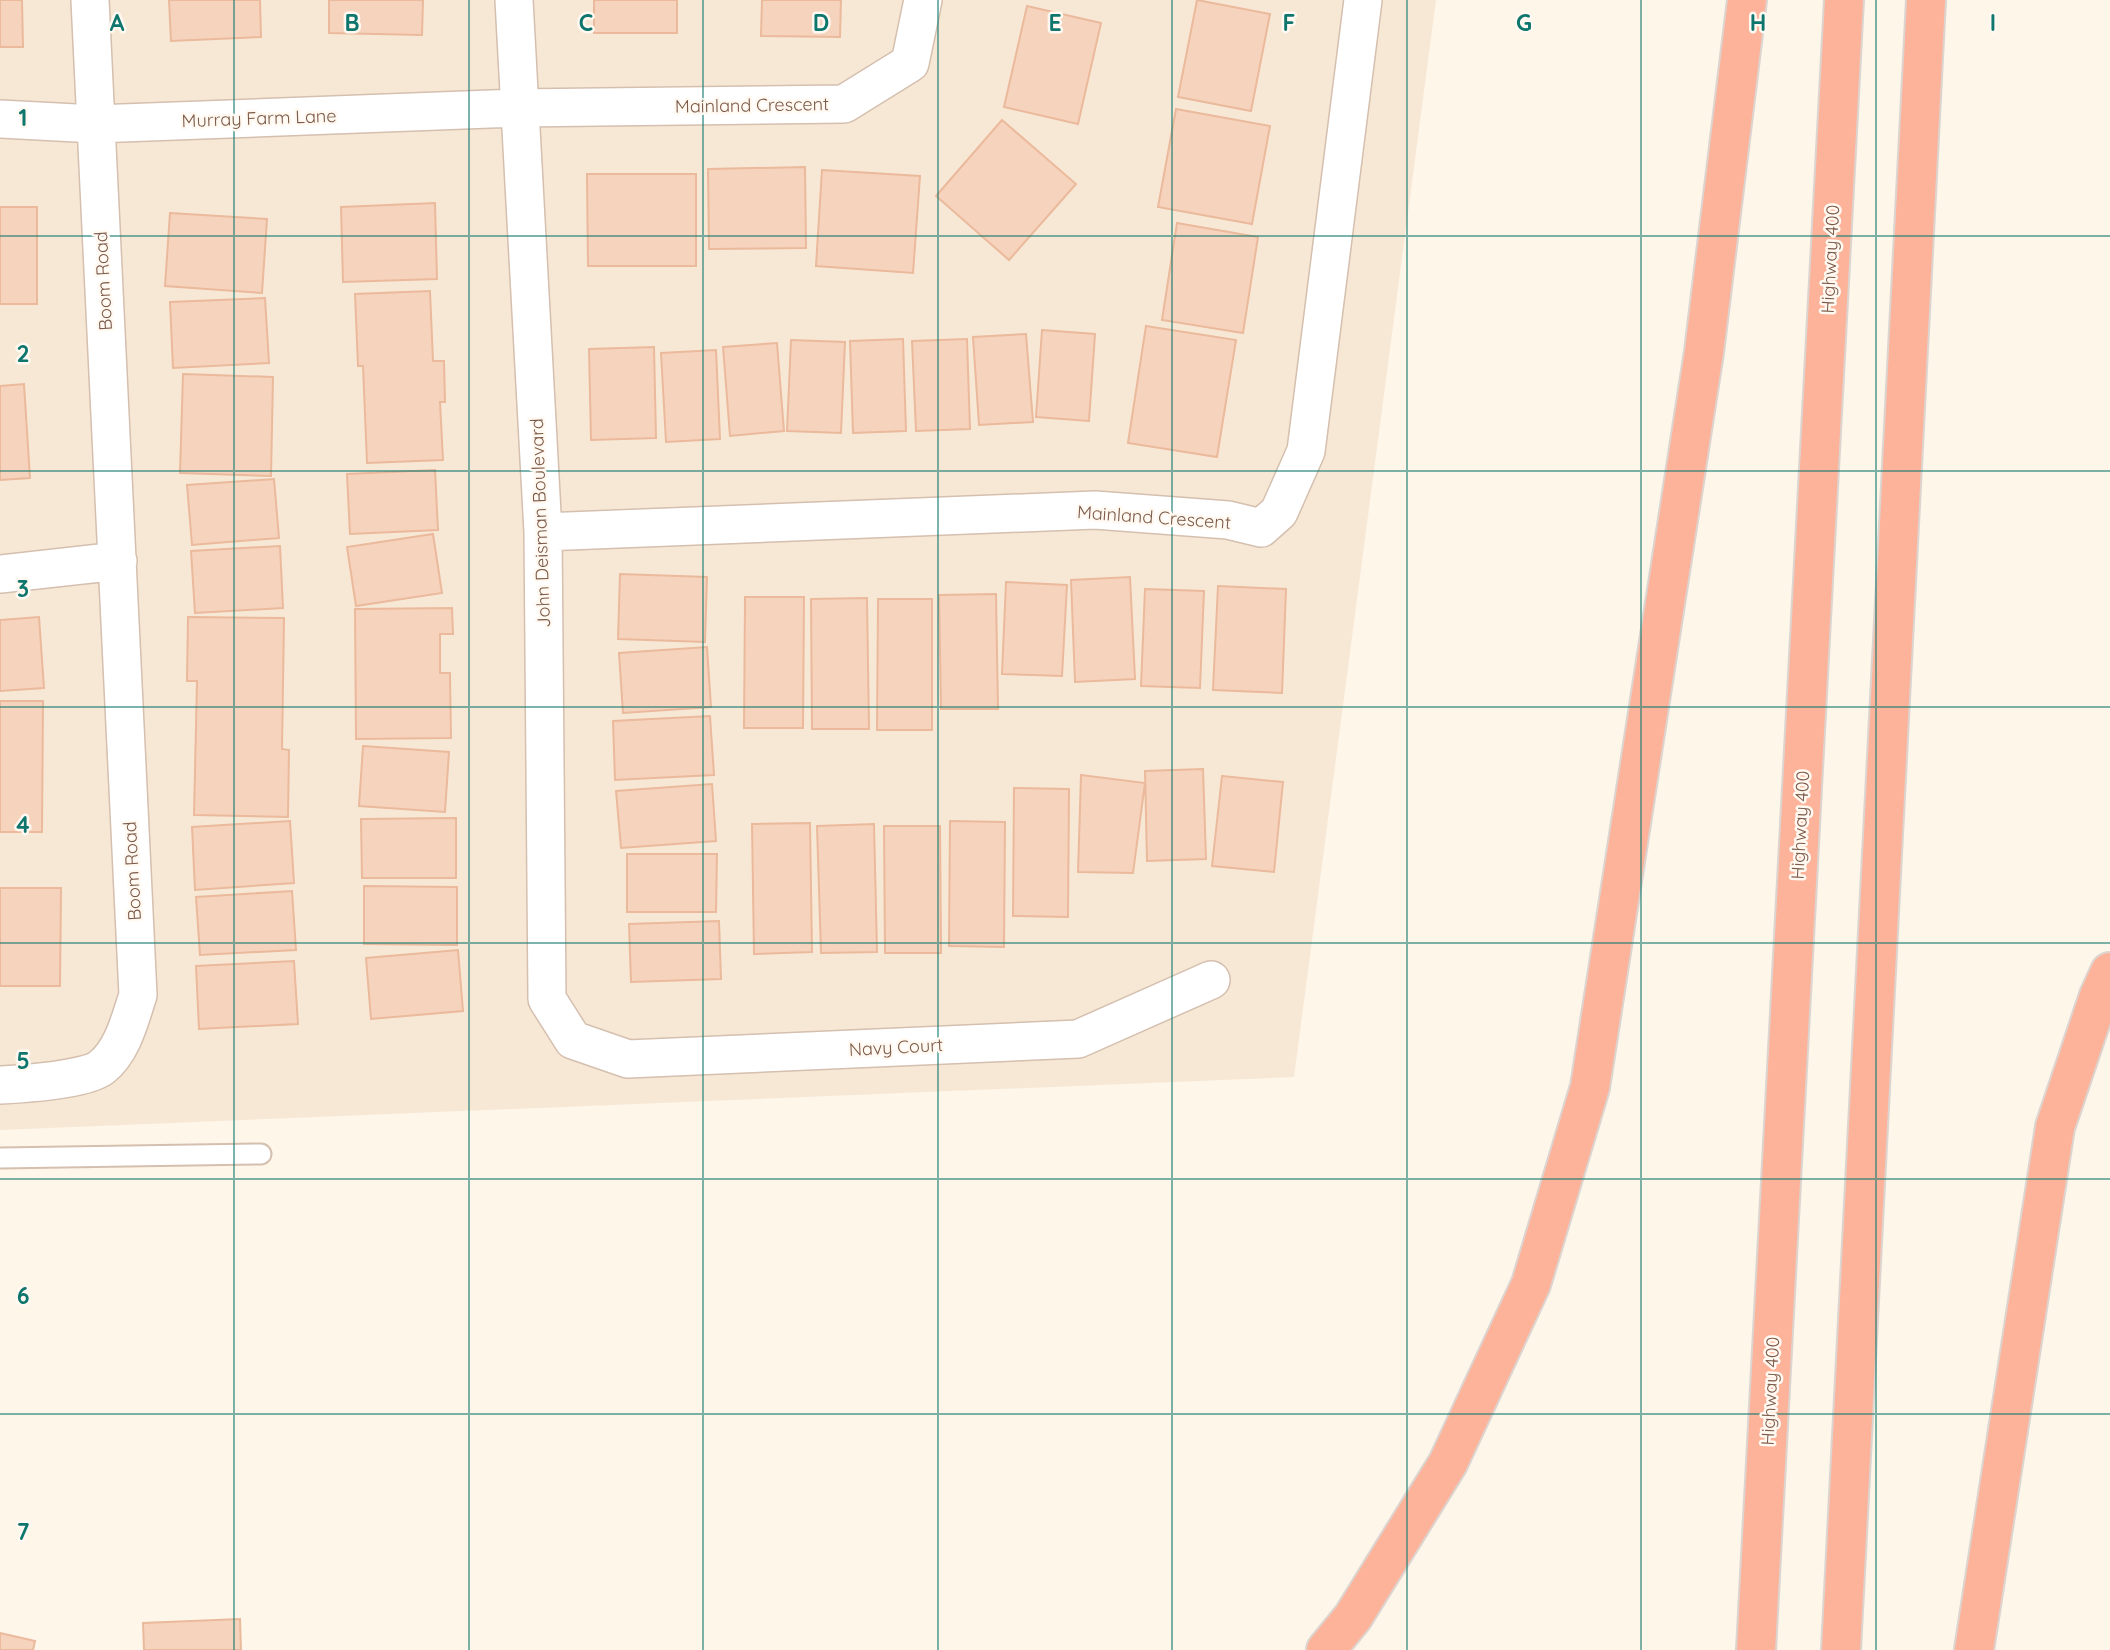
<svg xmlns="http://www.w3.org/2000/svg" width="2110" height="1650" viewBox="0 0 2110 1650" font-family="Quicksand,sans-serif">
<rect width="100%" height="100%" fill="#fef6e9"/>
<path fill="#f7e8d6" d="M0,0H1436L1294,1077L0,1130Z"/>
<path fill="#f6d3bd" stroke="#ebb99c" stroke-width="2" d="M0,0H22L23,47H0Z
M169,0H260L261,37L171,41Z
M329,0H423L422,35L329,33Z
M594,0H677V33H594Z
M762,0H841L840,37L761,36Z
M1197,0L1270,14L1251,111L1178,97Z
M1027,6L1101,23L1078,124L1004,107Z
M1176,109L1270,126L1252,224L1158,207Z
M1002,120L1076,184L1009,260L936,196Z
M805,167L806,248L709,249L708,169Z
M822,170L920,176L913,273L816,266Z
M587,174H696V266H588Z
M435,203L437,279L343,282L341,207Z
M0,207H37V304H0Z
M170,213L267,219L262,293L165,286Z
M1177,223L1258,237L1243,333L1162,320Z
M430,291L433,361H444L445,402H440L443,460L367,463L363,366H358L355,294Z
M265,298L269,363L173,368L170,302Z
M1146,326L1236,340L1217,457L1128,443Z
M1042,330L1095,334L1089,421L1036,417Z
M1026,334L1033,422L979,425L973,337Z
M903,339L906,431L853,433L850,341Z
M967,339L970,429L916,431L912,341Z
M791,340L845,342L841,433L787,431Z
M777,343L784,431L730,436L723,347Z
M654,347L656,438L591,440L589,349Z
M716,350L720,439L666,442L661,353Z
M183,374L273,377L271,476L180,473Z
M24,384L30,478L0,480V386Z
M435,470L438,530L350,534L347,474Z
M274,479L279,538L192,545L187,485Z
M433,534L442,593L356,606L347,547Z
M280,546L283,608L195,613L191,551Z
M620,574L707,577L705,642L618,639Z
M1130,577L1135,679L1075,682L1071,580Z
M1006,582L1067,585L1062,676L1002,674Z
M1218,586L1286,589L1282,693L1213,690Z
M1145,589L1204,591L1200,688L1141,686Z
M996,594L998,709H941L939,595Z
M745,597H804L803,728H744Z
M867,598L869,729H812L811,599Z
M878,599H932V730H877Z
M452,608L453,634H440V673H450L451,738L356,739L355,609Z
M39,617L44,688L0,691V620Z
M188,617L284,618L282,749L289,750L288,817L194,815L197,681H187Z
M707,647L711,707L623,713L619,653Z
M0,701H43L42,832H0Z
M710,716L714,775L615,780L613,721Z
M363,746L449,752L445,812L359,806Z
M1203,769L1206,859L1147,861L1145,771Z
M1081,775L1145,783L1133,873L1078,872Z
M1222,776L1283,782L1274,872L1212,866Z
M712,784L716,841L621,848L616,791Z
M1014,788L1069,789L1068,917L1013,916Z
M456,818V878H362L361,819Z
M290,821L294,883L195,890L192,827Z
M950,821L1005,822L1004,947L949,946Z
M810,823L812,952L754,954L752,824Z
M874,824L877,952L821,953L817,826Z
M884,826H940L941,953H885Z
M627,854H717L716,912H627Z
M364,886L457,887V945L364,944Z
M0,888H61L60,986H0Z
M292,891L296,950L200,955L196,897Z
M719,921L721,979L631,982L629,924Z
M458,950L463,1011L371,1019L366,958Z
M294,961L298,1024L199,1029L196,966Z
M240,1619L241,1650H144L143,1623Z
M0,1633L35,1641L33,1650H0Z"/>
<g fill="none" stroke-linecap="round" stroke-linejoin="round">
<g stroke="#d5bfaf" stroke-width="23">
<path id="lane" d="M0,1158L261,1154"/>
</g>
<g stroke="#d5bfaf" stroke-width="40">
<path id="street" d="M514,0L543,532L547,999L573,1040L628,1059L1078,1039L1211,980
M0,119L95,124L518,108L844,104L910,63L923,0
M543,532L1095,510L1228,520L1261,528L1279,512L1306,451L1363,0
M0,574L118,561
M0,1085C21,1084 87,1080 102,1067C123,1050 130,1019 138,995L90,0"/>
</g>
<g stroke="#ddd4d0" stroke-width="42">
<path id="highway" d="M1326,1650L1353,1617L1448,1463L1531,1284L1590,1087L1704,352L1747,0
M1756,1650L1844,0
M1841,1650L1926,0
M1974,1650L2055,1127L2099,996L2110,972"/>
</g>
<use href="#lane" stroke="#fff" stroke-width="19"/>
<use href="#street" stroke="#fff" stroke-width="37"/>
<use href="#highway" stroke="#fdb39a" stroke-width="38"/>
</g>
<path fill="none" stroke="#0f766e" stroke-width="2" stroke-opacity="0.55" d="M234,0V1650M469,0V1650M703,0V1650M938,0V1650M1172,0V1650M1407,0V1650M1641,0V1650M1876,0V1650M0,236H2110M0,471H2110M0,707H2110M0,943H2110M0,1179H2110M0,1414H2110"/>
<g text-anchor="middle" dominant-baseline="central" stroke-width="5" stroke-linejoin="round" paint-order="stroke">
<g font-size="18" fill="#7c5a49" stroke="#fff9f1">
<text transform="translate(752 105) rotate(-1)">Mainland Crescent</text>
<text transform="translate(259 118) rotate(-2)">Murray Farm Lane</text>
<text transform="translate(1830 259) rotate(-87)">Highway 400</text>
<text transform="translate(103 281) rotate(-93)">Boom Road</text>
<text transform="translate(1154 517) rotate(4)">Mainland Crescent</text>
<text transform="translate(540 523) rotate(-92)">John Deisman Boulevard</text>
<text transform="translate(1800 825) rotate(-87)">Highway 400</text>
<text transform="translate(132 871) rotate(-93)">Boom Road</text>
<text transform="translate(896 1047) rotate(-3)">Navy Court</text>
<text transform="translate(1770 1391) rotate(-87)">Highway 400</text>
</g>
</g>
<g font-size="23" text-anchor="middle" font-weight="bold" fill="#0f766e" stroke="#fff9f1" stroke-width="5" stroke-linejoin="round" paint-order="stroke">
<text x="117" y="31">A</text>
<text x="352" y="31">B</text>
<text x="586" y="31">C</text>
<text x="821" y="31">D</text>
<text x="1055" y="31">E</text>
<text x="1289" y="31">F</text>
<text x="1524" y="31">G</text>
<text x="1758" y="31">H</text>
<text x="1993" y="31">I</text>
<text x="23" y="126">1</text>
<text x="23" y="362">2</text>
<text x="23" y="597">3</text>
<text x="23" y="833">4</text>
<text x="23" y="1069">5</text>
<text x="23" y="1304">6</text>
<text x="23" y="1540">7</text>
</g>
</svg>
